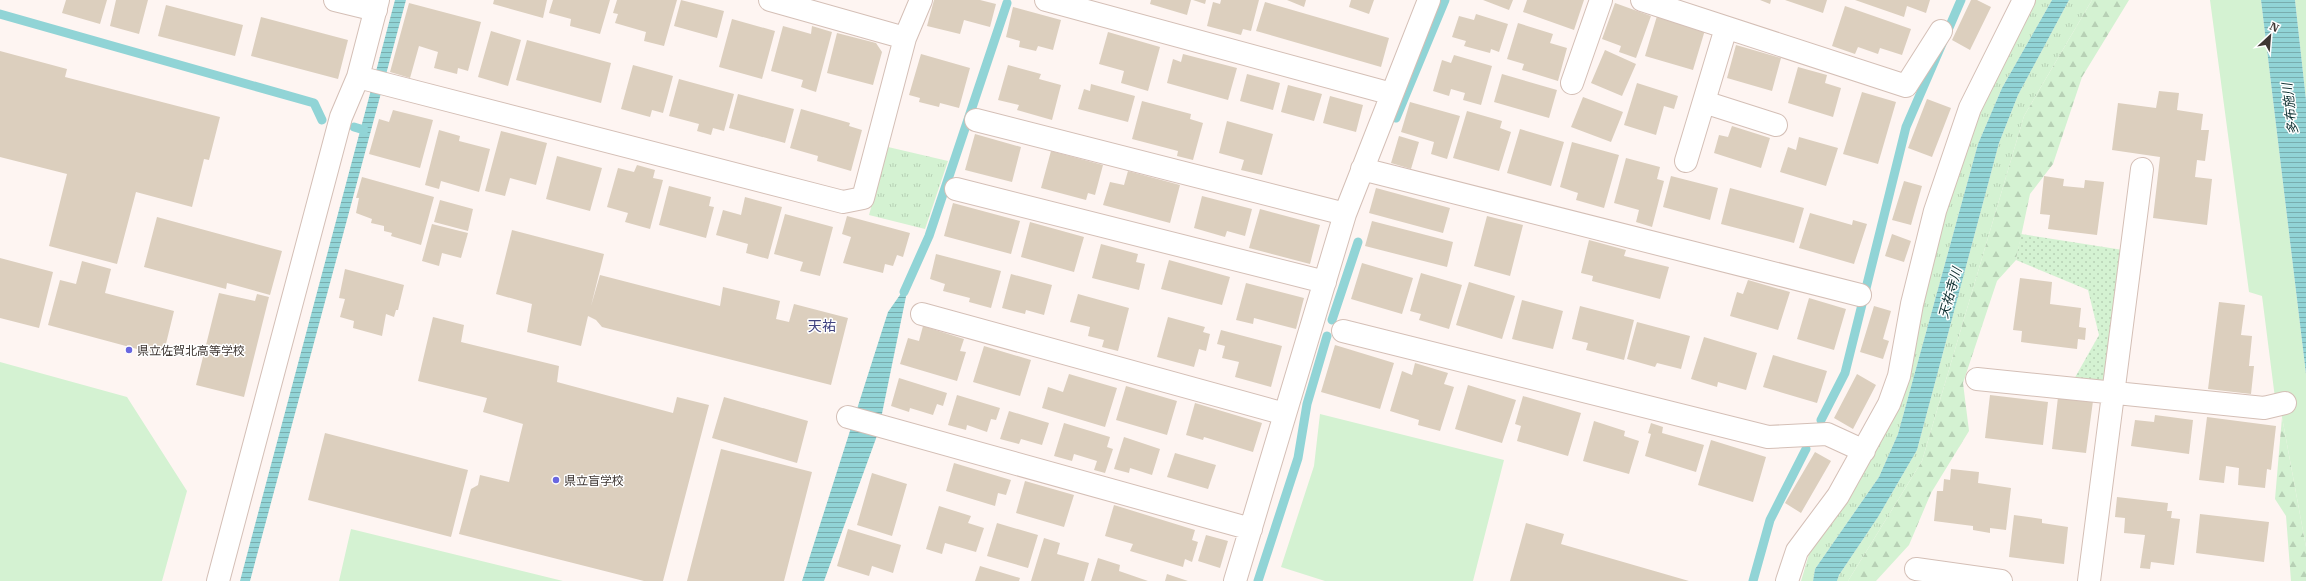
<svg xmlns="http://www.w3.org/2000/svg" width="2306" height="581" viewBox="0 0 2306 581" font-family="'IBM Plex Serif','Noto Sans JP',serif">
<defs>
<pattern id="grass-tufts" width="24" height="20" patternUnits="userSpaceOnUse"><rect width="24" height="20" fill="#d4f2d2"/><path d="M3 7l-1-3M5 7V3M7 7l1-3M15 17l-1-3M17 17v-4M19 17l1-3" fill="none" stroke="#b7d0b5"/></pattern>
<pattern id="forest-firs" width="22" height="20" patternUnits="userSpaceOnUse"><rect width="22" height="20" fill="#d4f2d2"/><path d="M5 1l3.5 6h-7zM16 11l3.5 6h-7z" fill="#b7d0b5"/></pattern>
<pattern id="garden-dots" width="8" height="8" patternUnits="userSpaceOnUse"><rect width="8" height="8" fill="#d4f2d2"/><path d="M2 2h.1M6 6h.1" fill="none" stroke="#b7d0b5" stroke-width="1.8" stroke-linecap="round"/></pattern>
<pattern id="water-rules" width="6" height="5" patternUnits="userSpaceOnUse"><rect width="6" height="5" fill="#91d4d6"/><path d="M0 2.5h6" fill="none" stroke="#78adae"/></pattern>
</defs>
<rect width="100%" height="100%" fill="#fef5f2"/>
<path fill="url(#grass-tufts)" d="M2032,0H2052L2002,88L1978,144L1898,434L1879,477L1815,569L1813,581H1801L1810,551L1852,493L1901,399L1924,286L1975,108Z
M2069,0H2092L2024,116L1922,461L1848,581H1837L1839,575L1878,517L1917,450L1999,143L2018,95Z
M888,147L948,161L925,229L869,215Z"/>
<path fill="url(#forest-firs)" d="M2092,0H2129L2082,77L2053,164L2030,194L2016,260L1997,281L1963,383L1969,431L1931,493L1909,545L1876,581H1848L1922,461L2024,116Z
M2282,417L2306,547V581H2291L2286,516L2275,499Z"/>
<path fill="#d4f2d2" d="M2210,0H2261L2306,374V547L2282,417L2275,398L2262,296L2249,292Z
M2295,0H2306V100Z
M0,362L127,397L187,491L162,581H0Z
M1320,414L1504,460L1473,581H1325L1281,567L1314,466Z
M351,529L563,581H339Z"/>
<path fill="url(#garden-dots)" d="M2021,234L2123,250L2105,384L2073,381L2099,335L2088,290L2016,260Z"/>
<path fill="url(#water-rules)" d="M395,0H406L250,581H240Z
M2052,0H2069L2018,95L1999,143L1917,450L1878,517L1839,575L1837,581H1813L1815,569L1879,477L1898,434L1978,144L2002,88Z
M2261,0H2295L2306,100V374Z
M909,282L878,433L824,581H802L888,312Z"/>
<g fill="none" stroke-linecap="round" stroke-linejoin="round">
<path stroke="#91d4d6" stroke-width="9" d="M0,14L314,103L322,120
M1396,118L1445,0
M354,127L364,130
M904,292L929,236L1007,3
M1332,320L1358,242
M1821,420L1845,373L1906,127L1961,0
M1258,581L1298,458L1307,404L1327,336
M1753,581L1770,520L1806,449"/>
</g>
<path fill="#dccfbe" d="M66,0H107L100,24L62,13Z
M116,0H148L139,34L110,26Z
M494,0H547L543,18L493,4Z
M553,0H610L600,34L570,26L571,19L549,13Z
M617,0H677L664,46L644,41L646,32L615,23L618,14L613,13Z
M681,0L724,11L717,38L674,26Z
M934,0H980L996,4L990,27L964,20L960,34L927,26Z
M1151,0H1191L1187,15L1150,4Z
M1193,0H1206L1205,4Z
M1221,0H1259L1251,31L1243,29L1241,35L1207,26L1213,2L1220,4Z
M1287,0H1306L1304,7Z
M1351,0H1374L1369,14L1349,7Z
M1483,0H1513L1509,10Z
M1527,0H1584L1574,30L1523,12Z
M1760,0H1771L1770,4Z
M1785,0H1827L1823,13Z
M1855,0H1930L1926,13L1907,6L1904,17Z
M1971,0H1977L1991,7L1970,50L1952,40Z
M1265,2L1389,38L1381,67L1256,31Z
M409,3L481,22L468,71L458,68L457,74L434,68L438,52L419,46L410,78L390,72Z
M1615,3L1651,16L1636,58L1619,52L1621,46L1602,39Z
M166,5L243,25L235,56L158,36Z
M1845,6L1911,29L1902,55L1880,48L1878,54L1858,47L1855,54L1832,46Z
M1013,7L1061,20L1053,50L1038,46L1036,51L1019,47L1020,41L1006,37Z
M1476,14L1508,24L1499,52L1491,49L1490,53L1464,46L1466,41L1452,37L1459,16L1474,20Z
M1657,16L1705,30L1693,70L1645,56Z
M261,17L348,40L338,79L251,56Z
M732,19L775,31L762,79L719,67Z
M1518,23L1553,34L1550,43L1567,48L1558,81L1522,70L1524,64L1507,59Z
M783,26L811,34L812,26L832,32L816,92L801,87L803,80L771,71Z
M491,31L521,40L508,86L478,77Z
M1108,32L1160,47L1148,91L1121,83L1124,71L1099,64Z
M837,33L876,43L882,52L873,85L827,73Z
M527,40L611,63L601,103L516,80Z
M1736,45L1781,58L1772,91L1727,78Z
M1605,50L1636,64L1622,96L1591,83Z
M0,51L67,69L65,77L220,117L209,160L204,159L192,207L136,192L117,264L49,246L67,174L0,157Z
M921,54L970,68L959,108L940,103L939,107L919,102L920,98L909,95Z
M1183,54L1237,68L1228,100L1167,83L1173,59L1181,62Z
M1454,55L1492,66L1481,105L1463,100L1465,93L1451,89L1449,96L1433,91L1442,60L1451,63Z
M633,65L673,76L663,113L652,110L650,117L621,109Z
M1008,65L1041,74L1039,79L1061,85L1052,120L1017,110L1019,105L998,100Z
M1798,67L1827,75L1825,83L1841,88L1833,117L1788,103Z
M1247,74L1280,83L1273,110L1240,101Z
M1502,74L1557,90L1549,118L1494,102Z
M679,79L734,94L724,131L713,128L711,135L697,131L699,124L669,116Z
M1637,83L1678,96L1674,109L1664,106L1656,135L1624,125Z
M1091,84L1135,96L1128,122L1078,109L1084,89L1090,91Z
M1288,85L1322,94L1314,121L1281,112Z
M2159,91L2179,93L2177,110L2203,114L2201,130H2209L2205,161L2197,160L2195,177L2212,179L2207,225L2153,218L2160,157L2112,150L2118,103L2156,108Z
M1862,92L1896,102L1878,164L1843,154Z
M738,94L794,109L785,143L729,128Z
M1330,96L1363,105L1356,132L1323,123Z
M1583,97L1623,112L1611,142L1571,127Z
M1927,99L1951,108L1932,157L1908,148Z
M1142,101L1191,114L1190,119L1203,123L1193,160L1177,156L1178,151L1132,139Z
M1410,102L1460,116L1447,159L1431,154L1434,142L1401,132Z
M801,109L850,123L849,126L862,130L851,171L817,161L818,156L790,148Z
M393,110L433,120L420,168L369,154L379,119L389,122Z
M1467,111L1502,121L1500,128L1511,132L1499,171L1453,158Z
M1227,121L1273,134L1262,175L1241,170L1244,160L1219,153Z
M1732,126L1770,138L1761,168L1714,153L1719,135L1728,137Z
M1520,129L1564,142L1551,186L1507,173Z
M439,130L460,136L459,141L490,149L479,192L441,181L439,189L425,185Z
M501,131L547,143L536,185L510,178L505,196L485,191Z
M975,134L1021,147L1012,182L965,170Z
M1399,136L1419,142L1411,169L1391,163Z
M1799,137L1838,148L1826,186L1780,172L1788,147L1796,150Z
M1572,142L1619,155L1604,208L1576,200L1578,193L1560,187Z
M1051,151L1103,165L1095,195L1088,193L1086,200L1041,188Z
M557,156L602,168L590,211L546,199Z
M1626,158L1660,167L1657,179L1664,181L1652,227L1636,222L1639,210L1614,203Z
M637,165L655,170L653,178L663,180L650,229L625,222L628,213L607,207L618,168L634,172Z
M1128,171L1180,185L1170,223L1103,205L1110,182L1124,185Z
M1671,176L1718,188L1710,220L1663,207Z
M2044,176L2064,179L2063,186L2084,188L2085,180L2104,182L2097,235L2048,229L2050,215L2040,214Z
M362,177L434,197L421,245L391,236L392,233L384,231V226L371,223L372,219L356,213L359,198H356Z
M1904,181L1922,186L1911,225L1892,220Z
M669,186L711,197L709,206L714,207L706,238L659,225Z
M1376,188L1450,208L1443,233L1369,213Z
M1730,188L1804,208L1794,243L1721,224Z
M1202,196L1252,209L1245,236L1227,231L1225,237L1194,228Z
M745,197L782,207L768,259L746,253L748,244L716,235L723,210L741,215Z
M440,200L473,209L468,231L434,222Z
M953,203L1020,221L1011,254L944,236Z
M1260,209L1320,225L1310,264L1249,248Z
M1810,213L1852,225L1853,220L1867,224L1854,264L1799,248Z
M785,214L833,227L820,276L800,271L803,262L774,254Z
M847,216L910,233L903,257L897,255L893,266L885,264L883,273L843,263L851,237L842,234Z
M1487,216L1523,225L1510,276L1474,266Z
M157,217L282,251L270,295L227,283L226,289L144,267Z
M1372,221L1453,242L1447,267L1365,246Z
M1030,222L1084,237L1074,272L1021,257Z
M432,224L468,233L461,258L442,253L439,266L422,261Z
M512,230L604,254L591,306L600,275L720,306L723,287L780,301L776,319L789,322L794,304L848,318L831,385L602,327L596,320L588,316L581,346L527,332L532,304L496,294Z
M1892,234L1911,241L1904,262L1885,256Z
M1589,240L1626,250L1624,256L1669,267L1660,299L1592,281L1593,276L1581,273Z
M1101,244L1138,254L1136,262L1145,264L1139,290L1092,278Z
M936,254L1001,271L991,308L969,302L970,298L943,291L945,284L930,279Z
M0,258L53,272L39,328L0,318Z
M1169,260L1230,277L1222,305L1161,289Z
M82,261L111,269L105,293L174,311L163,356L48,325L60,280L76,284Z
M1362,263L1413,278L1402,314L1351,299Z
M345,269L404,285L398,310H396L394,317L386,314L382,336L353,328L354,321L340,317L345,299L339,298Z
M1421,273L1462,285L1449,329L1419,320L1421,314L1410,311Z
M1011,274L1052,285L1044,315L1026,310L1025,314L1002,308Z
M2020,278L2052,282L2050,304L2081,308L2079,327L2086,328L2085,340L2078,339L2077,349L2021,342L2022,331L2013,330Z
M1748,280L1790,292L1778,330L1730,316L1737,292L1743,294Z
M1469,282L1515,296L1502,339L1456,325Z
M1246,283L1304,298L1296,329L1254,318L1253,324L1236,320Z
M219,293L255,301L257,294L269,297L244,397L196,385Z
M1078,294L1129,308L1118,351L1102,347L1104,340L1088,336L1090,327L1070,322Z
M1809,298L1846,309L1834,350L1797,339Z
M1522,300L1563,311L1553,349L1512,339Z
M2219,302L2245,305L2241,335L2252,336L2249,366H2254L2251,394L2208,389Z
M1580,306L1634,320L1624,360L1586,350L1588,343L1572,339Z
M1874,306L1891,311L1883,339L1889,341L1883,359L1860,352Z
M433,317L464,325L461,342L559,366L557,382L673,413L677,397L709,405L663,581H644L459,534L471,489L478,485L480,475L509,482L523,424L483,412L487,398L418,381Z
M1168,317L1205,327L1203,332L1210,334L1206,351L1199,349L1194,367L1157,357Z
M1637,322L1690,336L1681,369L1657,363L1655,367L1627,359Z
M923,326L964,339L960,351L966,352L957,381L900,364L908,338L919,341Z
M1221,330L1282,346L1271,387L1235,377L1239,362L1222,358L1225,346L1217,344Z
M1704,337L1757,353L1746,390L1718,382L1717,387L1691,379Z
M1335,345L1394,363L1380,409L1321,392Z
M984,346L1031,360L1020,396L973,382Z
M1773,355L1827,371L1817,403L1763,387Z
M1415,363L1448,373L1444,384L1454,387L1440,431L1418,425L1419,420L1390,411L1402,371L1412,375Z
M1069,374L1117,388L1105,427L1042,408L1048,387L1063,392Z
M1857,374L1876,385L1853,429L1834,418Z
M899,378L947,393L943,406L937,404L933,415L910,408L909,412L891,406Z
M1468,385L1516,400L1502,443L1455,429Z
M1126,386L1177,401L1167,435L1116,420Z
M957,395L1000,408L996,420L991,419L987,432L967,425L966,430L948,425Z
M1990,395L2048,402L2043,445L1985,438Z
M1523,396L1581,413L1568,456L1517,441L1521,426L1515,424Z
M724,397L808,421L797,463L712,438Z
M2058,397L2093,401L2086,453L2052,449Z
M1195,403L1262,423L1253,452L1204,437L1203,440L1186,435Z
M1009,411L1049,423L1042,445L1021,439L1019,444L1000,439Z
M2155,415L2193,420L2189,454L2131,446L2135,420L2154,422Z
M2207,417L2276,426L2271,470L2267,469L2265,488L2238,485L2239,468L2226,466L2224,483L2199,480Z
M1594,421L1625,431L1624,436L1639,441L1629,474L1583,461Z
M1064,423L1110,437L1107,447L1113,449L1105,473L1094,470L1097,461L1074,454L1072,461L1054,456Z
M1651,423L1663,427L1662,433L1704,445L1696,472L1645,456L1651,434L1648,433Z
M325,433L468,470L451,537L308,500Z
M1124,437L1160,449L1152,475L1130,468L1129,473L1114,469Z
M1711,440L1766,457L1753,502L1698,485Z
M721,449L812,472L784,581H687Z
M1815,452L1831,461L1801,513L1785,503Z
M1175,453L1216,465L1208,489L1167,477Z
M954,463L1011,480L1006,495L998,493L995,506L946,491Z
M1951,469L1979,472L1978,483L2011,488L2006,530L1990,528V533L1973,530V526L1934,521L1937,491H1943L1944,479L1950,480Z
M872,473L907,484L892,536L857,525Z
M1025,481L1074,495L1064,527L1016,513Z
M2117,497L2168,503L2167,511H2172L2171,518L2180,519L2174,565L2151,562L2150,569L2140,568L2145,535L2124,533L2125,518L2115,517Z
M1114,505L1195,530L1192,540L1198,542L1192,562L1185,559L1183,567L1130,551L1133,544L1105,536Z
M939,506L971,516L968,523L984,528L976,552L945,543L942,554L926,549Z
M2200,514L2269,522L2264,562L2196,553Z
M2014,515L2042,519V523L2068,527L2064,564L2009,557Z
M997,523L1038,535L1028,568L987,556Z
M1526,523L1564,534L1561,544L1689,581H1510Z
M848,529L901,545L893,573L872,566L869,576L837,566Z
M1206,535L1228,541L1220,568L1198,561Z
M1044,538L1060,543L1057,554L1089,563L1084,581H1031Z
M1098,558L1120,565L1119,571L1148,581H1091Z
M980,566L1020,578L1019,581H975Z
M1167,574L1188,581H1165Z"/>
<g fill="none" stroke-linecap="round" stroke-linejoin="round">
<g stroke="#d4bfb6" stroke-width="24">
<path id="minor" d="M335,0L376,10
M1046,0L1392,94
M1642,0L1906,86L1941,31
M905,38L921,0
M358,77L843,202L863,198L905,38L770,0
M1572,83L1601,0
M1704,102L1776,125
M976,120L1345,214
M1686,161L1726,28
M1362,169L1860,295
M956,189L1325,282
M922,314L1285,414
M1343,331L1768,437L1827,434L1864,451
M1977,379L2264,408L2285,403
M848,417L1251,529
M1916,569L2001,581
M218,581L341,117L358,77L378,0
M1235,581L1345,214L1429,0
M1787,581L1797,551L1838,496L1889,404L1899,376L1912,304L1935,211L1970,108L2024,0
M2089,581L2142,169"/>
</g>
<use href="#minor" stroke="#fff" stroke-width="22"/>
</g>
<g fill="#6967e0" stroke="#fff" stroke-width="1.5">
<circle cx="129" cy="350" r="4"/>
<circle cx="556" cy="480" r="4"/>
</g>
<g text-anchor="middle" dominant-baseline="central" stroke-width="3" stroke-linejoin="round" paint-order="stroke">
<g font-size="12" fill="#3e3632" stroke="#fff" text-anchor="start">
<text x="137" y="350">県立佐賀北高等学校</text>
<text x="564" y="480">県立盲学校</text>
</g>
<g font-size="13" font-style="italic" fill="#0d2f30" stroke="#fff">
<text transform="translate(2290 109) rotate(-97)">多布施川</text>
<text transform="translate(1950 293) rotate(-74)">天祐寺川</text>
</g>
<g font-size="14" fill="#40427f" stroke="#fff">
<text x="822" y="326">天祐</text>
</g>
</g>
<g transform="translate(2270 36) rotate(26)" stroke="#ffffff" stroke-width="3" paint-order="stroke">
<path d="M0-3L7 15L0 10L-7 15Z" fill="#3e3632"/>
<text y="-6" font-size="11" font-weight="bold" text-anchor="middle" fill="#3e3632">N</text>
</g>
</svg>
